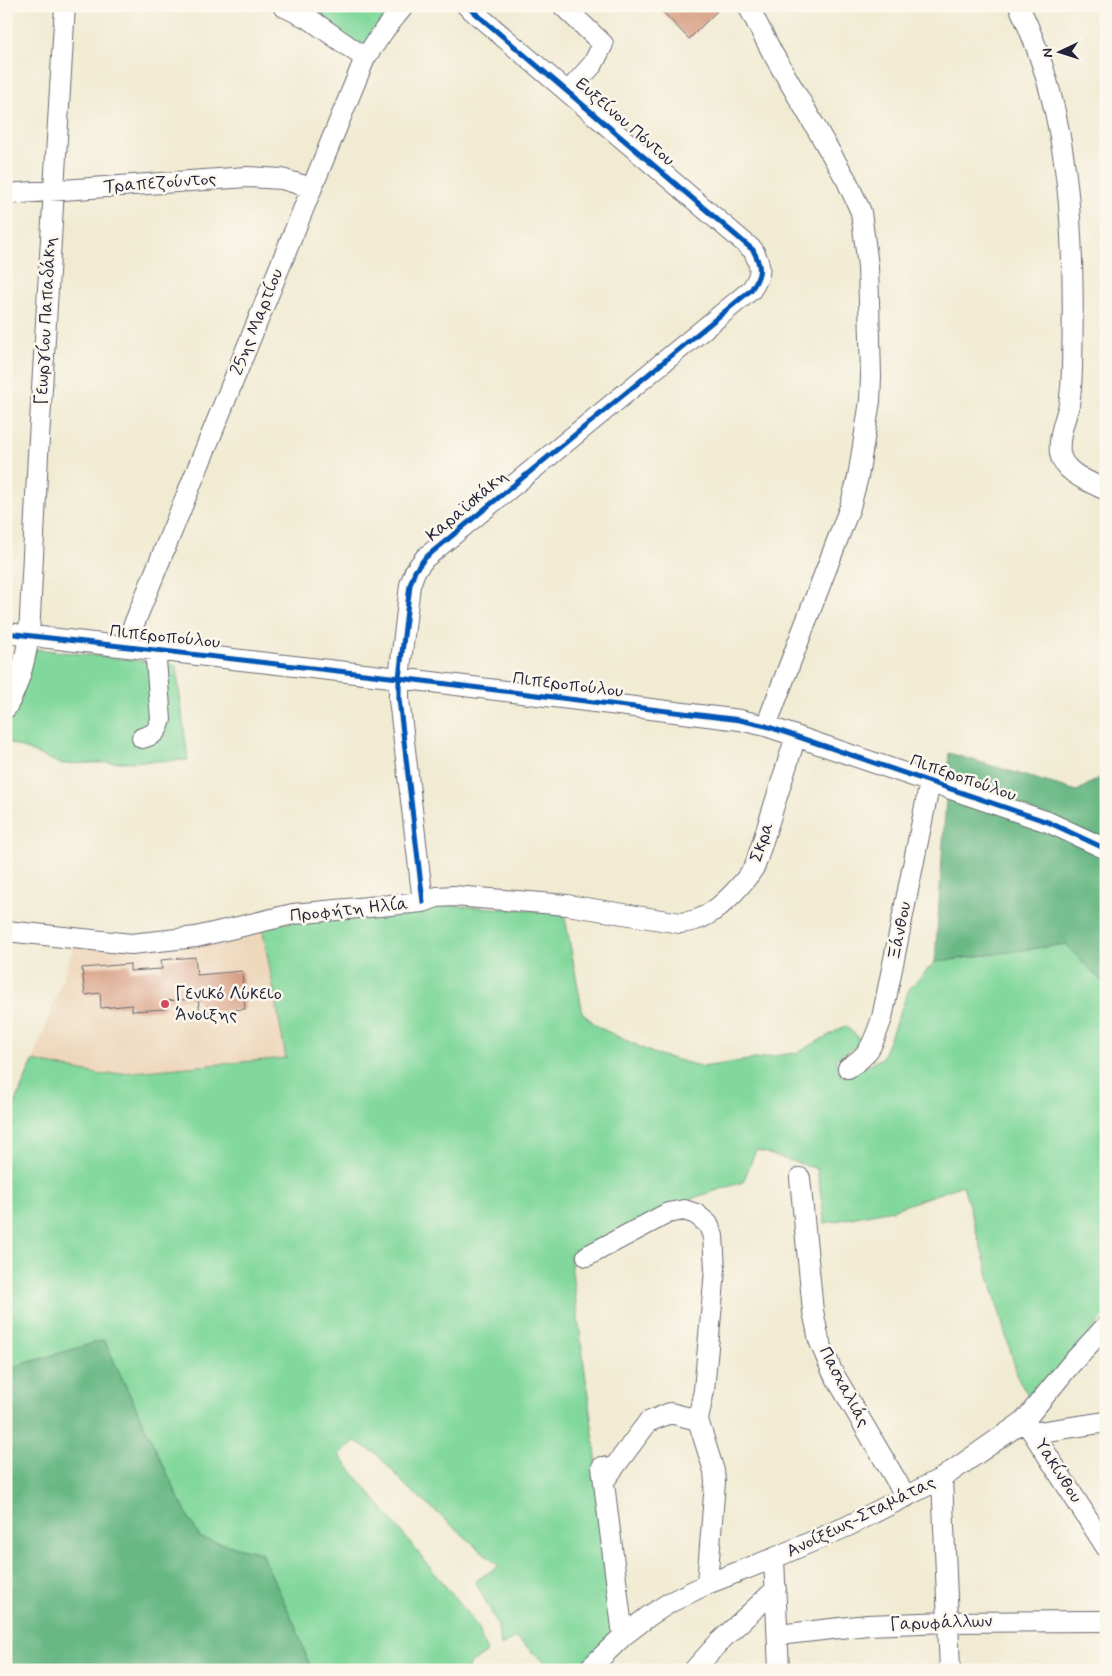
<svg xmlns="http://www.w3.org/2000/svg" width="1112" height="1676" viewBox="0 0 1112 1676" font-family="Mynerve,sans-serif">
<rect width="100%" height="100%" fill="#fbf7ec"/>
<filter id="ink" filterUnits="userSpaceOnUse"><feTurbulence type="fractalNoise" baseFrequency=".02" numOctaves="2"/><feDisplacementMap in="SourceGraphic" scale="10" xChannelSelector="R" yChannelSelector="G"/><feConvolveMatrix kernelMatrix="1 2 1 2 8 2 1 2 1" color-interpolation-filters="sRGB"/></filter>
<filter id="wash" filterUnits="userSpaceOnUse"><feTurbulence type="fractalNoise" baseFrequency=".0096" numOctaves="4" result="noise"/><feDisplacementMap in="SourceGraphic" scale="20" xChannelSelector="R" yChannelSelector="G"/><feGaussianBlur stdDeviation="1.12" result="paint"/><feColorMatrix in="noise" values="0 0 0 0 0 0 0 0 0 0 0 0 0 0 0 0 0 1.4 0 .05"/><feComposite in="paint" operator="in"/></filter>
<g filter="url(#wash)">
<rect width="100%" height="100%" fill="#f1ebd3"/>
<path fill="#eed7bb" d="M262,926L286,1058L102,1075L33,1061L75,944Z"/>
<path fill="#82d89c" stroke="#527d6c" d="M295,6H397L364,51Z
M36,649L176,665L188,760L61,764L6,741V716Z
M441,905L564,912L583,1014L600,1028L655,1054L703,1067L799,1052L845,1026L863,1041L835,1060L844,1077L882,1058L909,989L935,962L1066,944L1106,986V1314L1031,1399L1019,1381L963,1185L892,1210L825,1223L817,1169L756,1150L743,1182L693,1198L570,1256L619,1635L582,1670H554L516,1638L501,1646L497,1623L475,1581L499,1566L406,1486L377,1454L355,1441L339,1455L476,1624L487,1652L469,1665L468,1670H311L295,1625L261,1553L200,1538L182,1505L104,1340L6,1369V1125L33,1061L102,1075L286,1058L262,926Z"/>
<path fill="#69b884" stroke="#466d60" d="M949,753L1077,791L1106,774V986L1066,944L935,962Z
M104,1340L182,1505L200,1538L261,1553L295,1625L311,1670H6V1369Z"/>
<g id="blocks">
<path fill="#d69a7f" d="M657,6H722L689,39Z
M195,957L197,975L242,971L245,1009L200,1013L198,999L164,1001L165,1009L132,1011V1005L101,1008L100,993L85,995L82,968L130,964V971L162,969L161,960Z"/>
</g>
</g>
<g filter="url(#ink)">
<use href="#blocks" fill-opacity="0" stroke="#6a6870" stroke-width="1"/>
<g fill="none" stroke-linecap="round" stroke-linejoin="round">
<g stroke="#6a6870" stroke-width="22">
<path id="minor" d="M283,6L311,20L365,58
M563,6L603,44L593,64L568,92
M748,6L773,54L847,181L861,212L868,266L871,376L870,401L858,477L850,507L766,726
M1019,6C1073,119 1075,245 1072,367C1072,379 1071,392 1069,405C1065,420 1058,437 1060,453C1063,473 1090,482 1106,490
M6,194L247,177L282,179L312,188
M6,633L399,678L740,720L766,726L1048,822L1106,849
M125,646L365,58L385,29L404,6
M6,708C19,686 25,661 29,636L38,455L65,6
M142,738C154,735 158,731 161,719L155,649
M423,902L399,699V678L410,585L415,571L425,558L751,290C762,274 762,267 753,250L467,6
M6,931L131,944L196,937L293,914L423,902L437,897L454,896L567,905L680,923C689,922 699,920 707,915C723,906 745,882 755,866L796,736
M848,1068C871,1054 873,1043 882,1018L930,782
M800,1178L813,1311L819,1340L832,1371L906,1497
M587,1256L668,1213L684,1210L696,1214L708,1224L713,1236L715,1269L713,1293L704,1390L698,1420L714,1471L715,1482L707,1584
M1024,1421L1033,1433L1106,1547
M1033,1433L1106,1422
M602,1467L623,1636
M942,1478L950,1670
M604,1481L648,1422L670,1413L698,1420
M774,1558L779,1670
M778,1635L867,1625L948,1622L1106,1621
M588,1670L623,1636L649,1616L669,1603L707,1584L774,1558L848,1526L942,1478L1024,1421L1070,1365L1106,1326
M694,1670L719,1642L776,1589"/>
</g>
<use href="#minor" stroke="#fff" stroke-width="20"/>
<g stroke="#fbf7ec" stroke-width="8">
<path id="cycleway" d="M6,633L399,678L740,720L766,726L1048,822L1106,849
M423,902L399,699V678L410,585L415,571L425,558L751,290C762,274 762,267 753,250L467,6"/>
</g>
<use href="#cycleway" stroke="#0057b8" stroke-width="5"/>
</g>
</g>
<circle fill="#d1495b" stroke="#fbf7ec" stroke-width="2" cx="165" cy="1004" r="5"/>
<g text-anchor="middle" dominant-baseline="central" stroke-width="5" stroke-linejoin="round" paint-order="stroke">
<g font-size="18" fill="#22223b" stroke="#fbf7ec">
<text transform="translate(625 122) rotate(41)">Ευξείνου Πόντου</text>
<text transform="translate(160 183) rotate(-4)">Τραπεζούντος</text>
<text transform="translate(46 321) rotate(-87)">Γεωργίου Παπαδάκη</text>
<text transform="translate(257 322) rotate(-68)">25ης Μαρτίου</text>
<text transform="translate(467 506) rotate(-40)">Καραϊσκάκη</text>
<text transform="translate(165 637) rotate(6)">Πιπεροπούλου</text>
<text transform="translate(568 685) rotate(7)">Πιπεροπούλου</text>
<text transform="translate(963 778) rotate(19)">Πιπεροπούλου</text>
<text transform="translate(762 842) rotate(-72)">Σκρα</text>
<text transform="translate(349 910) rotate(-6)">Προφήτη Ηλία</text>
<text transform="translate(900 931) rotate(-79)">Ξάνθου</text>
<text transform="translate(844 1387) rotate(62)">Πασχαλιάς</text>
<text transform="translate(1058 1471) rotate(57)">Υακίνθου</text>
<text transform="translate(861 1517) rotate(-26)">Ανοίξεως-Σταμάτας</text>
<text transform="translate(941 1623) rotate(-2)">Γαρυφάλλων</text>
</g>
<g font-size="18" fill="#22223b" stroke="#fbf7ec" text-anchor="start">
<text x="175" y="994">Γενικό Λύκειο<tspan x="175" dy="21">Άνοιξης</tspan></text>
</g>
</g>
<rect width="1112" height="1676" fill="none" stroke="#fbf7ec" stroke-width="25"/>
<g transform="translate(1060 52) rotate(266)" stroke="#fbf7ec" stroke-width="4" paint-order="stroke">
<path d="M0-4L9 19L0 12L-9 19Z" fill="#22223b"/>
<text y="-8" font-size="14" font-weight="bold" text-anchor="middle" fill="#22223b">N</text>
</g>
</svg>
